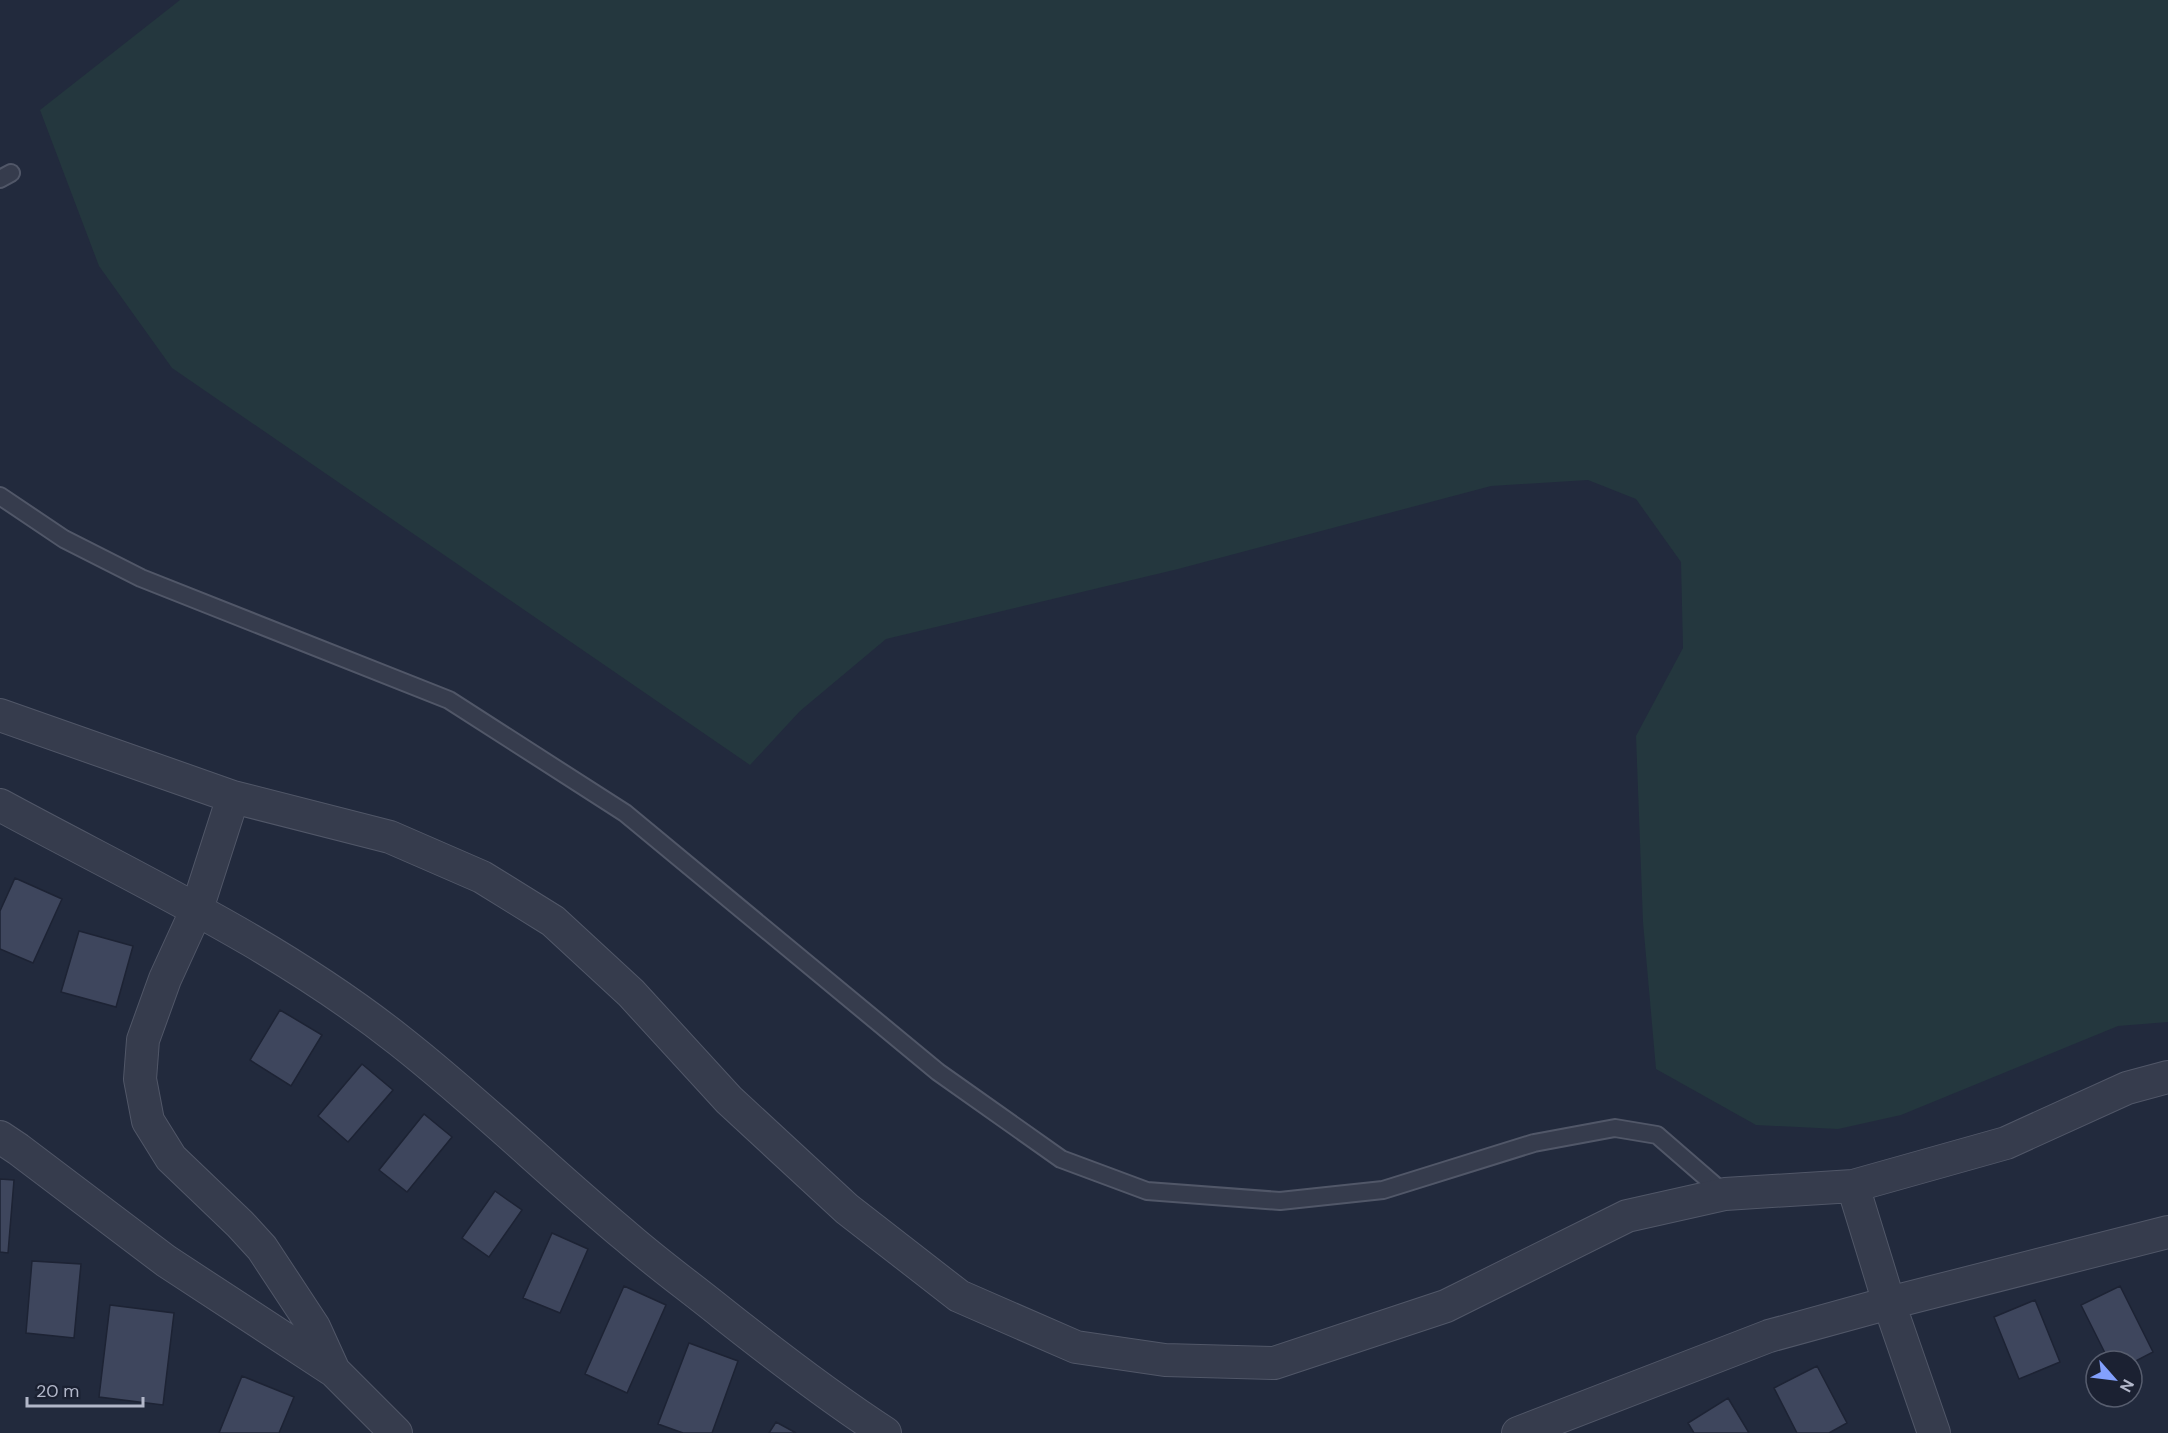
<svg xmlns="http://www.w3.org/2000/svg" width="2168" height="1433" viewBox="0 0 2168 1433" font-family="'DM Sans',sans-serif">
<rect width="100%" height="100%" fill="#222a3d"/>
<path fill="#24373e" d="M180,0H2168V1022L2118,1026L1901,1115L1838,1129L1756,1125L1656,1069L1643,922L1636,736L1683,648L1681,562L1636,499L1588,480L1491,486L1178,569L886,639L800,711L750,765L172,368L99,266L40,110Z"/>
<path fill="#3e465d" stroke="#1d2334" stroke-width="1.5" d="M15,878L62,899L33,963L0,949V911Z
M79,931L133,946L116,1007L61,992Z
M280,1010L322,1035L291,1086L250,1060Z
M362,1064L393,1090L348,1142L318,1116Z
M424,1114L452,1137L407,1192L379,1170Z
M0,1179L14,1180L8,1253L0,1252Z
M495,1191L522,1210L489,1257L462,1238Z
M552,1233L588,1249L560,1313L523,1298Z
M32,1261L81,1264L74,1338L26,1333Z
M624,1286L666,1305L627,1393L585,1374Z
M2120,1286L2153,1352L2132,1363V1361H2109L2081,1305Z
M2035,1300L2060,1362L2019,1379L1994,1317Z
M110,1305L174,1313L163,1405L99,1397Z
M689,1343L738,1361L712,1433H683L658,1424Z
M1817,1366L1847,1423L1829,1433H1797L1774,1388Z
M242,1376L294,1397L279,1433H219Z
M1728,1398L1749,1433H1694L1688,1423Z
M776,1422L796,1433H769Z"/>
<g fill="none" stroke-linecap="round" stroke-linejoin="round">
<g stroke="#515768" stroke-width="20">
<path id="service" d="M0,179L11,173
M0,496L64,539L141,578L449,700L625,813L938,1072L1061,1159L1147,1191L1280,1201L1383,1190L1534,1143L1615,1128L1657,1135L1725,1194"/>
</g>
<g stroke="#515768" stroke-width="34">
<path id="minor" d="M0,715L233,797L390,837L482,877L553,921L631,993L729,1100L847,1209L959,1296L1076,1347L1165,1360L1274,1363L1446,1306L1627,1216L1725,1194L1853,1186L2006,1143L2127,1088L2168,1077
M233,797L197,909L165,979L143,1040L140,1079L148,1121L171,1158L240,1224L262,1248L314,1327L334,1371
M0,805C136,879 278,944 400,1041C479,1103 551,1174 628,1238C658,1264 691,1288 722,1313C775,1355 828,1396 885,1433
M0,1137L18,1149L166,1261L334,1371L396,1433
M1853,1186L1889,1303L1934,1433
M1518,1433L1769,1336L1889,1303L2168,1232"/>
</g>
<use href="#service" stroke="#363c4d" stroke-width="16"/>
<use href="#minor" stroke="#363c4d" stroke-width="32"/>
</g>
<g transform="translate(2114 1379) rotate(118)"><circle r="28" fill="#1b2132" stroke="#575d6e" stroke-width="1.5"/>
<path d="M0-4.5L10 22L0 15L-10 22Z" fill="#83a0fc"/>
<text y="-9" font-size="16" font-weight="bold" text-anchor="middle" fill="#b2b7c9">N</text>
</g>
<path d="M27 1397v9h116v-9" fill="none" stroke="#b2b7c9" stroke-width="3"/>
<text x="36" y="1397" font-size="18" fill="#b2b7c9" stroke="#1b2132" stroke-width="4.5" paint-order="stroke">20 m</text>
</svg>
